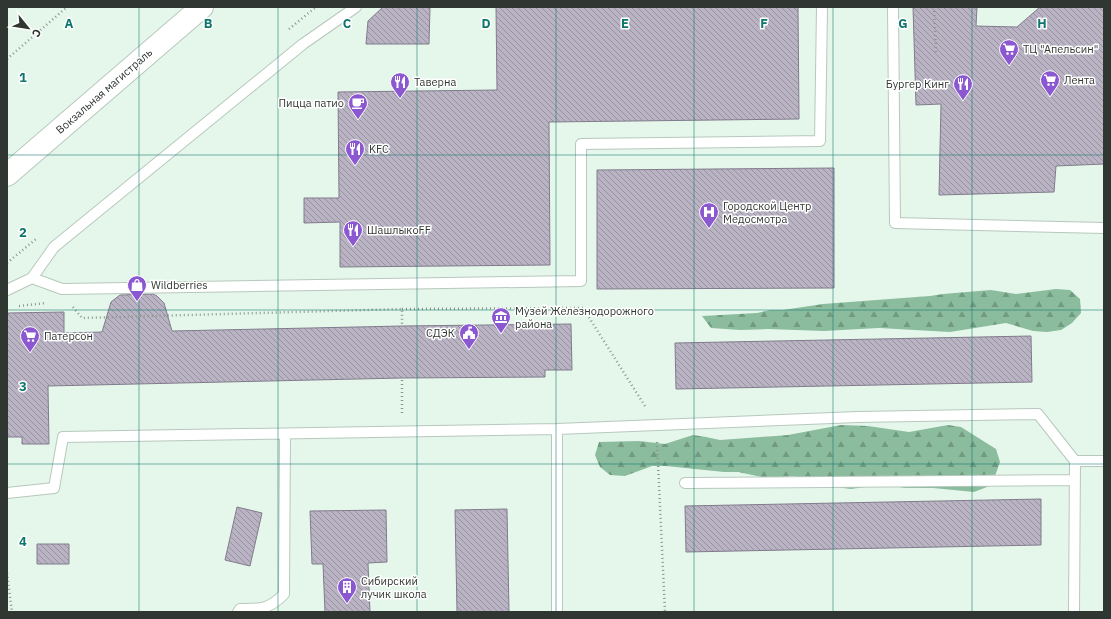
<svg xmlns="http://www.w3.org/2000/svg" width="1111" height="619" viewBox="0 0 1111 619" font-family="'IBM Plex Sans',sans-serif">
<defs>
<pattern id="forest-firs" width="22" height="20" patternUnits="userSpaceOnUse"><rect width="22" height="20" fill="#8bbc9d"/><path d="M5 1l3.5 6h-7zM16 11l3.5 6h-7z" fill="#729a81"/></pattern>
<pattern id="building-back-hatch" width="6" height="6" patternUnits="userSpaceOnUse"><rect width="6" height="6" fill="#b9b3c4"/><path d="M-1 5l2 2M0 0l6 6M5-1l2 2" fill="none" stroke="#9792a0"/></pattern>
</defs>
<rect width="100%" height="100%" fill="#e5f7eb"/>
<path fill="url(#forest-firs)" d="M1056,289L1070,290L1080,299L1081,313L1072,323L1061,330L1047,332L1033,331L1006,323L950,332L879,328L824,331L768,329L740,330L711,328L702,316L757,313L770,310H783L823,304L930,296L943,294L991,290L1016,294Z
M841,425L868,426L909,432L948,425L961,427L996,449L1000,462L995,476L987,487L974,492L933,488H905L892,486L865,487L851,489L835,487L822,483L794,476L766,478L738,472H724L666,466H652L625,476L610,475L600,467L595,455L599,442L639,441L665,444L693,435L706,437L720,440L788,435Z"/>
<path fill="url(#building-back-hatch)" stroke="#817c8c" d="M383,7H430L429,44H366L368,21Z
M496,7H798L799,119L549,122L550,265L340,267V222L304,223V198H339L338,92L497,90Z
M913,7H977L976,26L1017,27L1040,7H1104V164L1056,166L1054,192L939,195L941,104L916,105Z
M834,168V288L597,289V170Z
M153,294L157,296L164,303L172,331L402,326L571,324L572,370H545V377L402,378L48,386L49,444H22V437H7V313L64,312V333L102,332L111,302L120,295Z
M1031,336L1032,382L676,389L675,343Z
M1041,499V545L686,552L685,506Z
M237,507L262,513L250,566L225,560Z
M507,509L509,612H457L455,510Z
M386,510L387,562L368,563L370,612H325L323,564H312L310,511Z
M37,544H69V564H37Z"/>
<g fill="none" stroke-linecap="round" stroke-linejoin="round">
<g stroke="#b7c8bd" stroke-width="12">
<path id="lane" d="M893,7L895,223L1104,228
M32,278L54,247L303,44L356,7
M7,290L32,278L62,289L581,281V144L820,141L822,7
M557,429V612
M1075,461H1104
M685,483L1075,480
M7,493L54,488L63,437L557,429L858,417L1038,414L1075,461L1074,612
M238,612L240,609C259,609 269,610 284,594L285,434"/>
</g>
<g stroke="#b7c8bd" stroke-width="24">
<path id="secondary" d="M7,175L202,7"/>
</g>
<path stroke="#8a968e" stroke-width="2.5" stroke-dasharray="1 3" stroke-linecap="butt" d="M934,7L936,55
M289,29L316,7
M7,59L67,7
M7,263L36,239
M19,306L46,303
M73,307L82,318L402,309V326
M402,309L583,308L645,406
M402,413V378
M657,442L665,612
M7,573L12,612"/>
<use href="#lane" stroke="#fff" stroke-width="10"/>
<use href="#secondary" stroke="#fff" stroke-width="22"/>
</g>
<path fill="none" stroke="#0f766e" stroke-width="1" stroke-opacity="0.55" d="M139,7V612M278,7V612M417,7V612M556,7V612M694,7V612M833,7V612M972,7V612M7,155H1104M7,310H1104M7,464H1104"/>
<defs>
<g id="supermarket-pin" transform="scale(1)"><path d="M0 17L-7.5 6A9.5 9.5 0 1 1 7.5 6Z" fill="#8c58d1" stroke="#fff"/><path d="M-6-5.5h2.5l.6 2H6L4.5 2H-2.5L-4.4-4H-6ZM-1.5 3.2a1.3 1.3 0 1 0 .1 0ZM3 3.2a1.3 1.3 0 1 0 .1 0Z" fill="#fff"/></g>
<g id="restaurant-pin" transform="scale(1)"><path d="M0 17L-7.5 6A9.5 9.5 0 1 1 7.5 6Z" fill="#8c58d1" stroke="#fff"/><path d="M-5-6h1v4h1v-4h1v4h1v-4h1v5L-1.5 .5V6h-2V.5L-5-1ZM5-6V6H3V1.5H1.5Q1.5-4 5-6Z" fill="#fff"/></g>
<g id="cafe-pin" transform="scale(1)"><path d="M0 17L-7.5 6A9.5 9.5 0 1 1 7.5 6Z" fill="#8c58d1" stroke="#fff"/><path d="M-5.5-4.5H6V0H3Q3 3.5 0 3.5H-2.5Q-5.5 3.5-5.5 0ZM3-3.2v2h1.7v-2ZM-6 4.5H4V6H-6Z" fill="#fff"/></g>
<g id="hospital-pin" transform="scale(1)"><path d="M0 17L-7.5 6A9.5 9.5 0 1 1 7.5 6Z" fill="#8c58d1" stroke="#fff"/><path d="M-5-5h3v3.5h4V-5h3V5h-3V1.5h-4V5h-3Z" fill="#fff"/></g>
<g id="shop-pin" transform="scale(1)"><path d="M0 17L-7.5 6A9.5 9.5 0 1 1 7.5 6Z" fill="#8c58d1" stroke="#fff"/><path d="M-5-2.5h2.3a2.7 3.5 0 0 1 5.4 0H5L5.5 6h-11ZM-1.5-2.5h3a1.5 2.3 0 0 0-3 0Z" fill="#fff"/></g>
<g id="museum-pin" transform="scale(1)"><path d="M0 17L-7.5 6A9.5 9.5 0 1 1 7.5 6Z" fill="#8c58d1" stroke="#fff"/><path d="M0-6L6-3V-2H-6V-3ZM-5-1h2V3h-2ZM-1-1h2V3h-2ZM3-1h2V3H3ZM-6 4H6V6H-6Z" fill="#fff"/></g>
<g id="civic-pin" transform="scale(1)"><path d="M0 17L-7.5 6A9.5 9.5 0 1 1 7.5 6Z" fill="#8c58d1" stroke="#fff"/><path d="M-.6-6.5H3V-4.5H.6V-3L4-1V1h2V6H-6V1h2V-1L-.6-3ZM-1.2 2.5V6h2.4V2.5Z" fill="#fff"/></g>
<g id="building-pin" transform="scale(1)"><path d="M0 17L-7.5 6A9.5 9.5 0 1 1 7.5 6Z" fill="#8c58d1" stroke="#fff"/><path d="M-4-6H4V6H1V3H-1V6H-4ZM-2.5-4.3h1.7v1.8h-1.7ZM.8-4.3h1.7v1.8H.8ZM-2.5-1h1.7V.8h-1.7ZM.8-1h1.7V.8H.8Z" fill="#fff"/></g>
</defs>
<g fill-rule="evenodd">
<use href="#supermarket-pin" x="1009" y="49"/>
<use href="#supermarket-pin" x="1050" y="80"/>
<use href="#restaurant-pin" x="400" y="82"/>
<use href="#restaurant-pin" x="963" y="84"/>
<use href="#cafe-pin" x="358" y="103"/>
<use href="#restaurant-pin" x="355" y="149"/>
<use href="#hospital-pin" x="709" y="212"/>
<use href="#restaurant-pin" x="353" y="230"/>
<use href="#shop-pin" x="137" y="285"/>
<use href="#museum-pin" x="501" y="317"/>
<use href="#civic-pin" x="469" y="333"/>
<use href="#supermarket-pin" x="30" y="336"/>
<use href="#building-pin" x="347" y="587"/>
</g>
<g text-anchor="middle" dominant-baseline="central" stroke-width="3" stroke-linejoin="round" paint-order="stroke">
<g font-size="11" fill="#303732" stroke="#fff" text-anchor="start">
<text x="1023" y="49">ТЦ "Апельсин"</text>
<text x="1064" y="80">Лента</text>
<text x="414" y="82">Таверна</text>
<text x="949" y="84" text-anchor="end">Бургер Кинг</text>
<text x="344" y="103" text-anchor="end">Пицца патио</text>
<text x="369" y="149">KFC</text>
<text x="723" y="206">Городской Центр<tspan x="723" dy="13">Медосмотра</tspan></text>
<text x="367" y="230">ШашлыкoFF</text>
<text x="151" y="285">Wildberries</text>
<text x="515" y="311">Музей Железнодорожного<tspan x="515" dy="13">района</tspan></text>
<text x="455" y="333" text-anchor="end">СДЭК</text>
<text x="44" y="336">Патерсон</text>
<text x="361" y="581">Сибирский<tspan x="361" dy="13">лучик школа</tspan></text>
</g>
<g font-size="11" fill="#303732" stroke="#fff">
<text transform="translate(104 91) rotate(-41)">Вокзальная магистраль</text>
</g>
</g>
<g font-size="13" text-anchor="middle" font-weight="bold" fill="#0f766e" stroke="#fff" stroke-width="3" stroke-linejoin="round" paint-order="stroke">
<text x="69" y="28">A</text>
<text x="208" y="28">B</text>
<text x="347" y="28">C</text>
<text x="486" y="28">D</text>
<text x="625" y="28">E</text>
<text x="764" y="28">F</text>
<text x="903" y="28">G</text>
<text x="1042" y="28">H</text>
<text x="23" y="82">1</text>
<text x="23" y="237">2</text>
<text x="23" y="391">3</text>
<text x="23" y="546">4</text>
</g>
<rect width="1111" height="619" fill="none" stroke="#303732" stroke-width="16"/>
<g transform="translate(28 28) rotate(120)" stroke="#ffffff" stroke-width="3" paint-order="stroke">
<path d="M0-3L7 15L0 10L-7 15Z" fill="#303732"/>
<text y="-6" font-size="11" font-weight="bold" text-anchor="middle" fill="#303732">С</text>
</g>
</svg>
